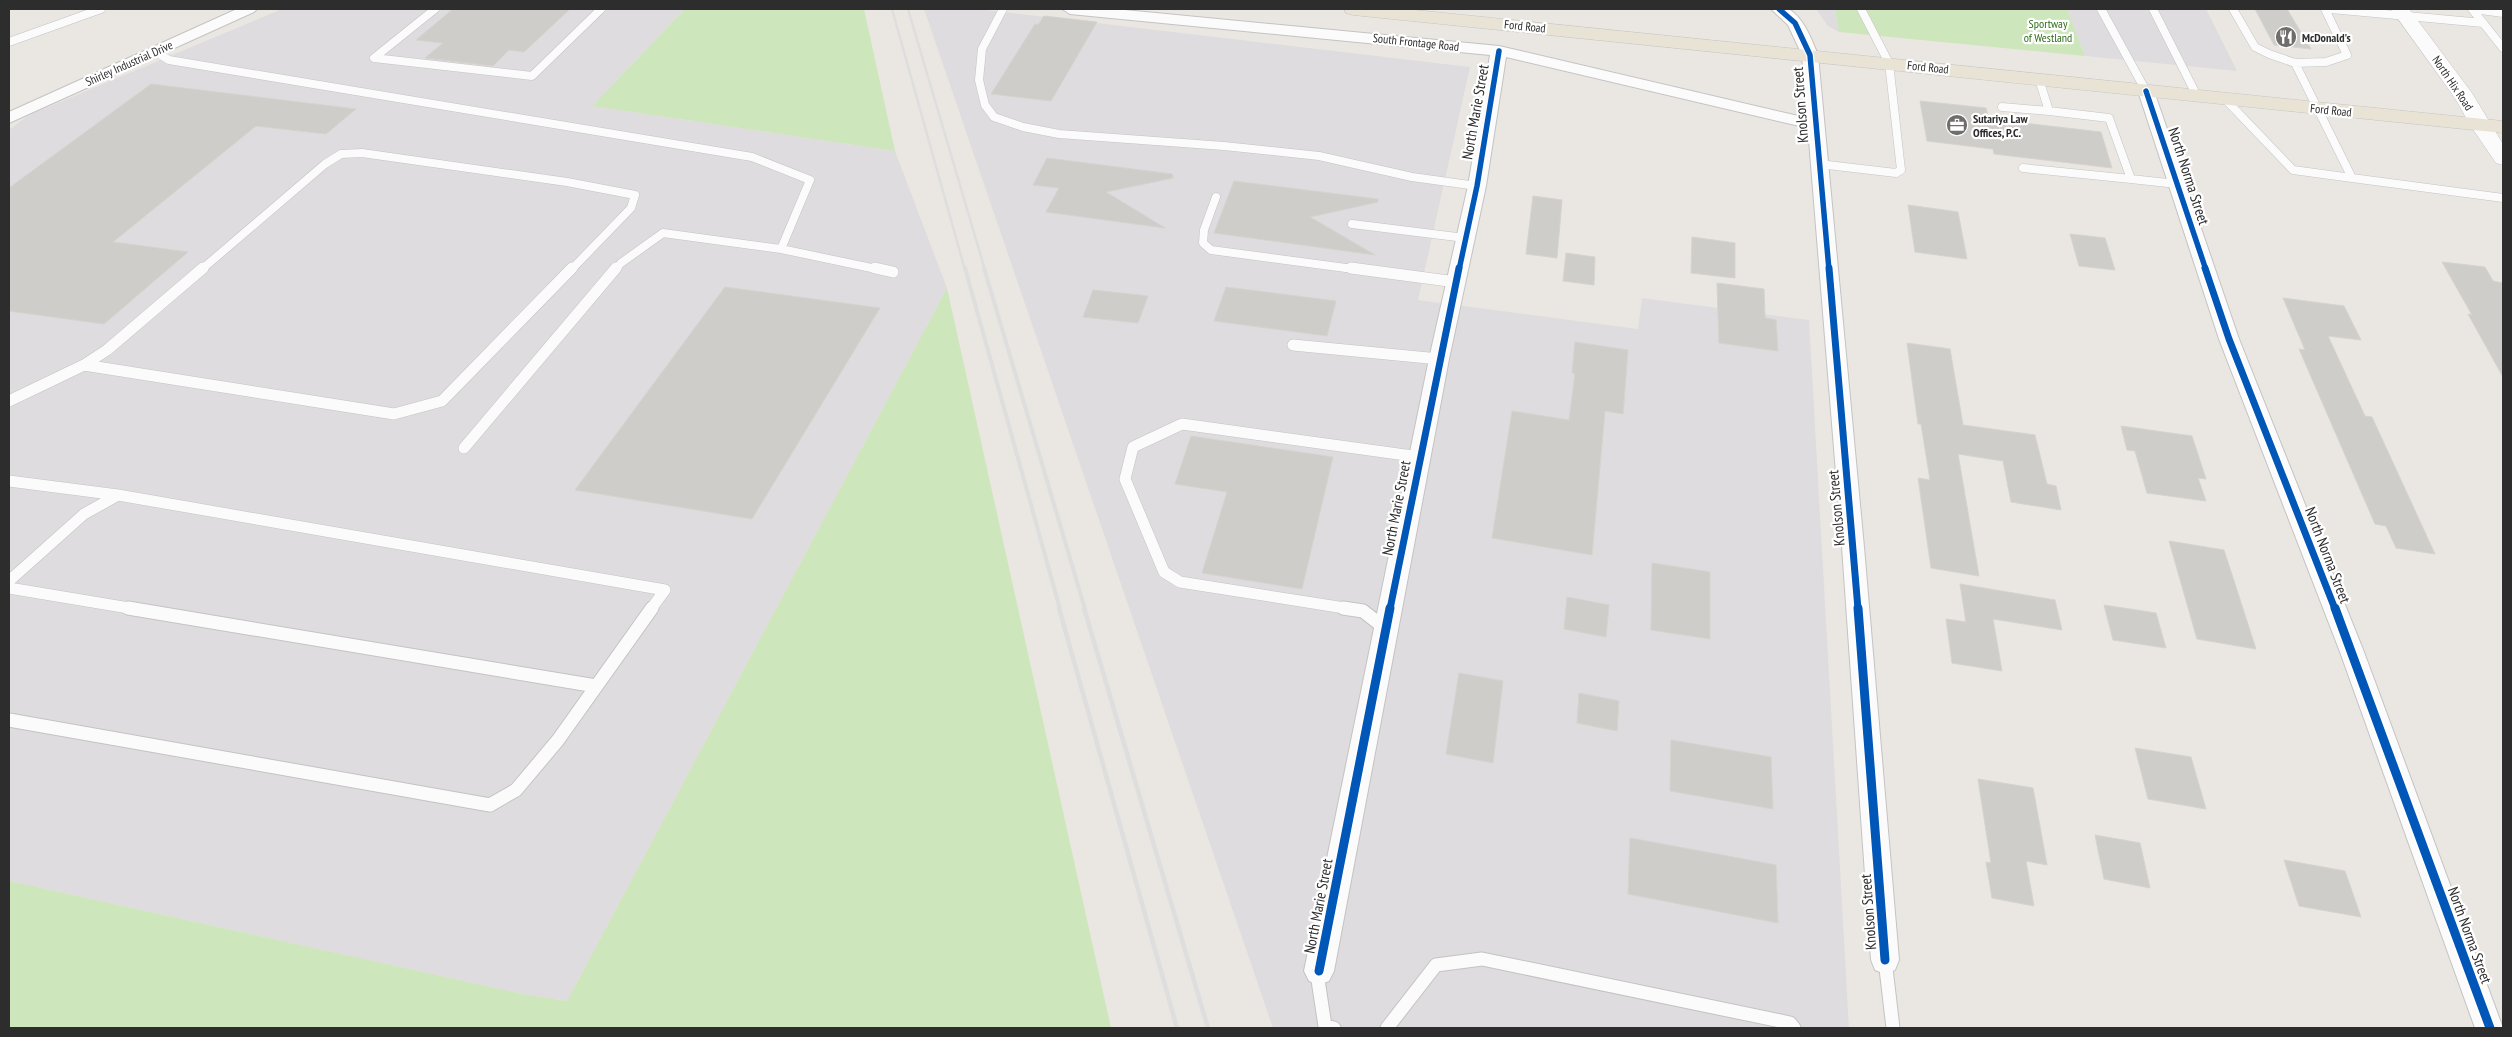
<svg xmlns="http://www.w3.org/2000/svg" width="2512" height="1037" viewBox="0 0 2512 1037" font-family="'PT Sans Narrow',sans-serif">
<rect width="100%" height="100%" fill="#eae7e2"/>
<path fill="#dedcde" d="M282,9H685L592,106L895,151L947,288L567,1001L523,994L9,881V130L29,115Z
M924,9H977L1470,67L1418,300L1638,329L1642,298L1809,320L1849,1028H1273Z
M1816,9H1835L1839,32L1828,26Z
M2067,9H2206L2237,71L2085,56Z"/>
<path fill="#cee6bb" d="M685,9H864L895,151L592,106Z
M1835,9H2067L2085,56L1839,32Z
M947,288L1111,1028H9V881L523,994L567,1001Z"/>
<path fill="#cfcdc9" stroke="#d5d3ce" d="M453,9H570L524,52L509,50L493,66L425,58L443,43L416,40Z
M2255,9H2287L2311,49L2274,45Z
M1044,16L1097,22L1051,101L991,94L1035,24L1038,25Z
M151,84L356,109L326,134L256,126L113,242L188,252L104,324L9,311V188Z
M1920,101L1986,108L1989,119L2101,132L2112,168L1994,154L1993,149L1927,141Z
M1047,158L1172,174L1173,178L1106,192L1165,228L1046,212L1059,188L1033,185Z
M1234,181L1378,199V202L1310,217L1375,255L1214,233Z
M1533,196L1562,200L1557,258L1526,254Z
M1908,205L1958,212L1967,259L1915,252Z
M2070,234L2105,238L2115,270L2079,266Z
M1692,237L1735,243V278L1691,273Z
M1566,253L1595,257L1594,285L1563,281Z
M2442,262L2485,267L2493,281L2503,283V377L2468,314L2472,315Z
M1717,283L1764,289L1765,318L1776,320L1778,351L1719,343Z
M725,287L880,308L752,519L575,490Z
M1226,287L1336,301L1327,336L1214,321Z
M1093,290L1148,296L1138,323L1083,317Z
M2283,298L2344,306L2361,340L2328,336L2365,416L2372,417L2435,554L2396,548L2386,526L2375,524L2299,349L2305,350Z
M1575,342L1628,350L1623,414L1605,411L1592,555L1492,538L1512,411L1569,420L1575,374L1572,373Z
M1907,343L1950,349L1963,425L2035,435L2047,484L2056,486L2061,510L2011,502L2003,461L1958,454L1979,576L1931,568L1918,478L1930,480L1921,424H1918Z
M2121,426L2192,436L2206,479L2198,478L2206,501L2147,493L2135,451L2127,450Z
M1191,436L1333,457L1302,589L1202,573L1227,492L1175,484Z
M2169,541L2224,550L2256,649L2197,639Z
M1652,563L1710,572V639L1651,630Z
M1960,584L2055,600L2062,630L1993,619L2002,671L1952,663L1946,619L1966,622Z
M1567,597L1609,605L1606,637L1564,629Z
M2104,605L2156,613L2166,648L2113,640Z
M1459,673L1503,681L1493,763L1446,754Z
M1579,693L1619,701L1617,731L1577,723Z
M1671,740L1771,757L1773,809L1670,791Z
M2135,748L2191,757L2206,809L2148,799Z
M1978,779L2033,788L2047,865L2026,861L2034,906L1992,898L1986,862L1991,863Z
M2095,835L2140,843L2150,888L2104,879Z
M1630,838L1776,865L1778,923L1628,894Z
M2284,860L2345,871L2361,917L2299,906Z"/>
<g fill="none" stroke-linecap="round" stroke-linejoin="round">
<g stroke="#c4c3c3" stroke-width="9">
<path id="lane-far2" d="M435,9L374,58L532,76L601,9
M1003,9L982,49L979,80L985,105L994,117L1023,127L1059,134L1224,146L1319,156L1412,177L1477,186
M2101,9L2146,91
M2153,9L2197,96
M2233,9L2255,47L2269,54L2295,63L2326,62L2347,55L2325,9
M2331,9L2483,23
M2472,9L2503,48
M2473,9L2503,13
M9,42L101,9
M154,51L169,60L752,157L810,180L781,249L663,233L621,263L615,270
M2295,63L2352,178L2503,198
M2039,79L2049,111L2109,118L2131,179L2177,184
M2225,99L2293,170L2352,178
M2002,107L2049,111
M1819,164L1896,173L1901,170L1889,63L1861,9
M2023,168L2131,179
M1216,197L1204,230L1203,243L1211,250L1361,270
M1352,224L1465,238
M781,249L881,270
M201,270L325,164L341,154L362,153L567,182L635,195L631,208L571,270"/>
</g>
<g stroke="#c4c3c3" stroke-width="12">
<path id="lane-far1" d="M875,268L893,272
M1351,268L1456,282
M1293,345L1439,359
M84,365L394,414L442,401L572,268
M84,365L107,350L203,268
M9,401L84,365
M464,448L616,268
M9,481L118,495
M9,581L84,514L118,495L665,590L651,609
M9,588L135,609
M1351,609L1180,582L1164,572L1125,479L1133,447L1182,424L1420,457"/>
</g>
<g stroke="#c4c3c3" stroke-width="15">
<path id="lane" d="M128,608L596,686
M1343,608L1363,611L1386,629
M9,720L490,805L516,790L558,740L652,608
M1885,960L1893,1028
M1319,971L1318,980L1325,1026L1334,1028
M1387,1028L1436,965L1482,959L1790,1023L1794,1028"/>
</g>
<g stroke="#c4c3c3" stroke-width="2">
<path id="street" d="M237,9H257L254,12L9,123V112Z
M1062,9H1114L1499,46L1807,118L1802,55L1788,25L1771,9H1789C1805,20 1811,38 1818,55L1864,547L1899,960L1895,970L1885,974L1875,970L1871,960L1842,547L1808,128L1506,57L1486,186L1449,359L1334,971L1329,981L1319,985L1309,981L1304,971L1429,359L1468,186L1490,55L1070,14Z
M2146,86L2154,91L2239,339L2364,652L2503,1028H2475L2340,652L2219,339L2138,91Z"/>
</g>
<g stroke="#c4c3c3" stroke-width="1">
<path id="secondary" d="M2391,9H2409L2472,93L2503,144V165L2496,163L2470,125L2455,98Z"/>
</g>
<g stroke="#c6c4c3" stroke-width="1">
<path id="primary" d="M1344,9H1405L2503,121V133L1353,15L1346,13Z"/>
</g>
<use href="#lane-far2" stroke="#fcfbfb" stroke-width="8"/>
<use href="#lane-far1" stroke="#fcfbfb" stroke-width="11"/>
<use href="#lane" stroke="#fcfbfb" stroke-width="13"/>
<use href="#street" fill="#fcfbfb" fill-rule="evenodd"/>
<use href="#secondary" fill="#fcfbfb" fill-rule="evenodd"/>
<use href="#primary" fill="#e8e3d4" fill-rule="evenodd"/>
<path stroke="#dededf" stroke-width="2.5" d="M892,9L965,270
M908,9L985,270"/>
<path stroke="#dededf" stroke-width="4" d="M965,268L1060,609
M984,268L1085,609"/>
<path stroke="#dededf" stroke-width="4.5" d="M1059,608L1177,1028
M1084,608L1208,1028"/>
<g stroke="#fff" stroke-width="8">
<path id="cycleway-far2" d="M1779,9L1795,23L1810,55L1829,270
M2146,91L2206,270
M1459,270L1477,186L1499,51"/>
</g>
<g stroke="#fff" stroke-width="10">
<path id="cycleway-far1" d="M1829,268L1858,609
M2205,268L2229,339L2335,609
M1390,609L1459,268"/>
</g>
<g stroke="#fff" stroke-width="12">
<path id="cycleway" d="M1858,608L1885,960
M2335,608L2490,1028
M1319,971L1390,608"/>
</g>
<use href="#cycleway-far2" stroke="#0057b8" stroke-width="5.5"/>
<use href="#cycleway-far1" stroke="#0057b8" stroke-width="7"/>
<use href="#cycleway" stroke="#0057b8" stroke-width="9"/>
</g>
<defs>
<g id="restaurant-disc" transform="scale(1.125)"><circle r="9.5" fill="#6f6e6c" stroke="#fff"/><path d="M-5-6h1v4h1v-4h1v4h1v-4h1v5L-1.5 .5V6h-2V.5L-5-1ZM5-6V6H3V1.5H1.5Q1.5-4 5-6Z" fill="#fff"/></g>
<g id="office-disc" transform="scale(1.125)"><circle r="9.5" fill="#6f6e6c" stroke="#fff"/><path d="M-6-3h4V-5.5h4V-3h4V5H-6ZM-1-4.5V-3h2v-1.5ZM-6 0V1H6V0Z" fill="#fff"/></g>
</defs>
<g fill-rule="evenodd">
<use href="#restaurant-disc" x="2286" y="37"/>
<use href="#office-disc" x="1957" y="125"/>
</g>
<g text-anchor="middle" dominant-baseline="central" stroke-width="4.5" stroke-linejoin="round" paint-order="stroke">
<g font-size="12" fill="#2e6d19" stroke="#fff">
<text x="2048" y="23">Sportway<tspan x="2048" dy="14">of Westland</tspan></text>
</g>
<g font-size="12" fill="#2d2d2d" stroke="#fff">
<text transform="translate(1525 26) rotate(6)">Ford Road</text>
<text transform="translate(1416 42) rotate(6)">South Frontage Road</text>
<text transform="translate(129 63) rotate(-24)">Shirley Industrial Drive</text>
<text transform="translate(1928 67) rotate(6)">Ford Road</text>
<text transform="translate(2453 83) rotate(56)">North Hix Road</text>
<text transform="translate(2331 110) rotate(6)">Ford Road</text>
</g>
<g font-size="12" font-weight="bold" fill="#2d2d2d" stroke="#fff" text-anchor="start">
<text x="2302" y="37">McDonald's</text>
<text x="1973" y="118">Sutariya Law<tspan x="1973" dy="14">Offices, P.C.</tspan></text>
</g>
<g font-size="15" fill="#2d2d2d" stroke="#fff">
<text transform="translate(1800 105) rotate(-94)">Knolson Street</text>
<text transform="translate(1475 112) rotate(-80)">North Marie Street</text>
<text transform="translate(2189 176) rotate(72)">North Norma Street</text>
<text transform="translate(1396 508) rotate(-79)">North Marie Street</text>
<text transform="translate(1836 508) rotate(-95)">Knolson Street</text>
<text transform="translate(2328 555) rotate(69)">North Norma Street</text>
<text transform="translate(1318 906) rotate(-79)">North Marie Street</text>
<text transform="translate(1868 912) rotate(-94)">Knolson Street</text>
<text transform="translate(2470 935) rotate(70)">North Norma Street</text>
</g>
</g>
<rect width="2512" height="1037" fill="none" stroke="#2d2d2d" stroke-width="20"/>
</svg>
